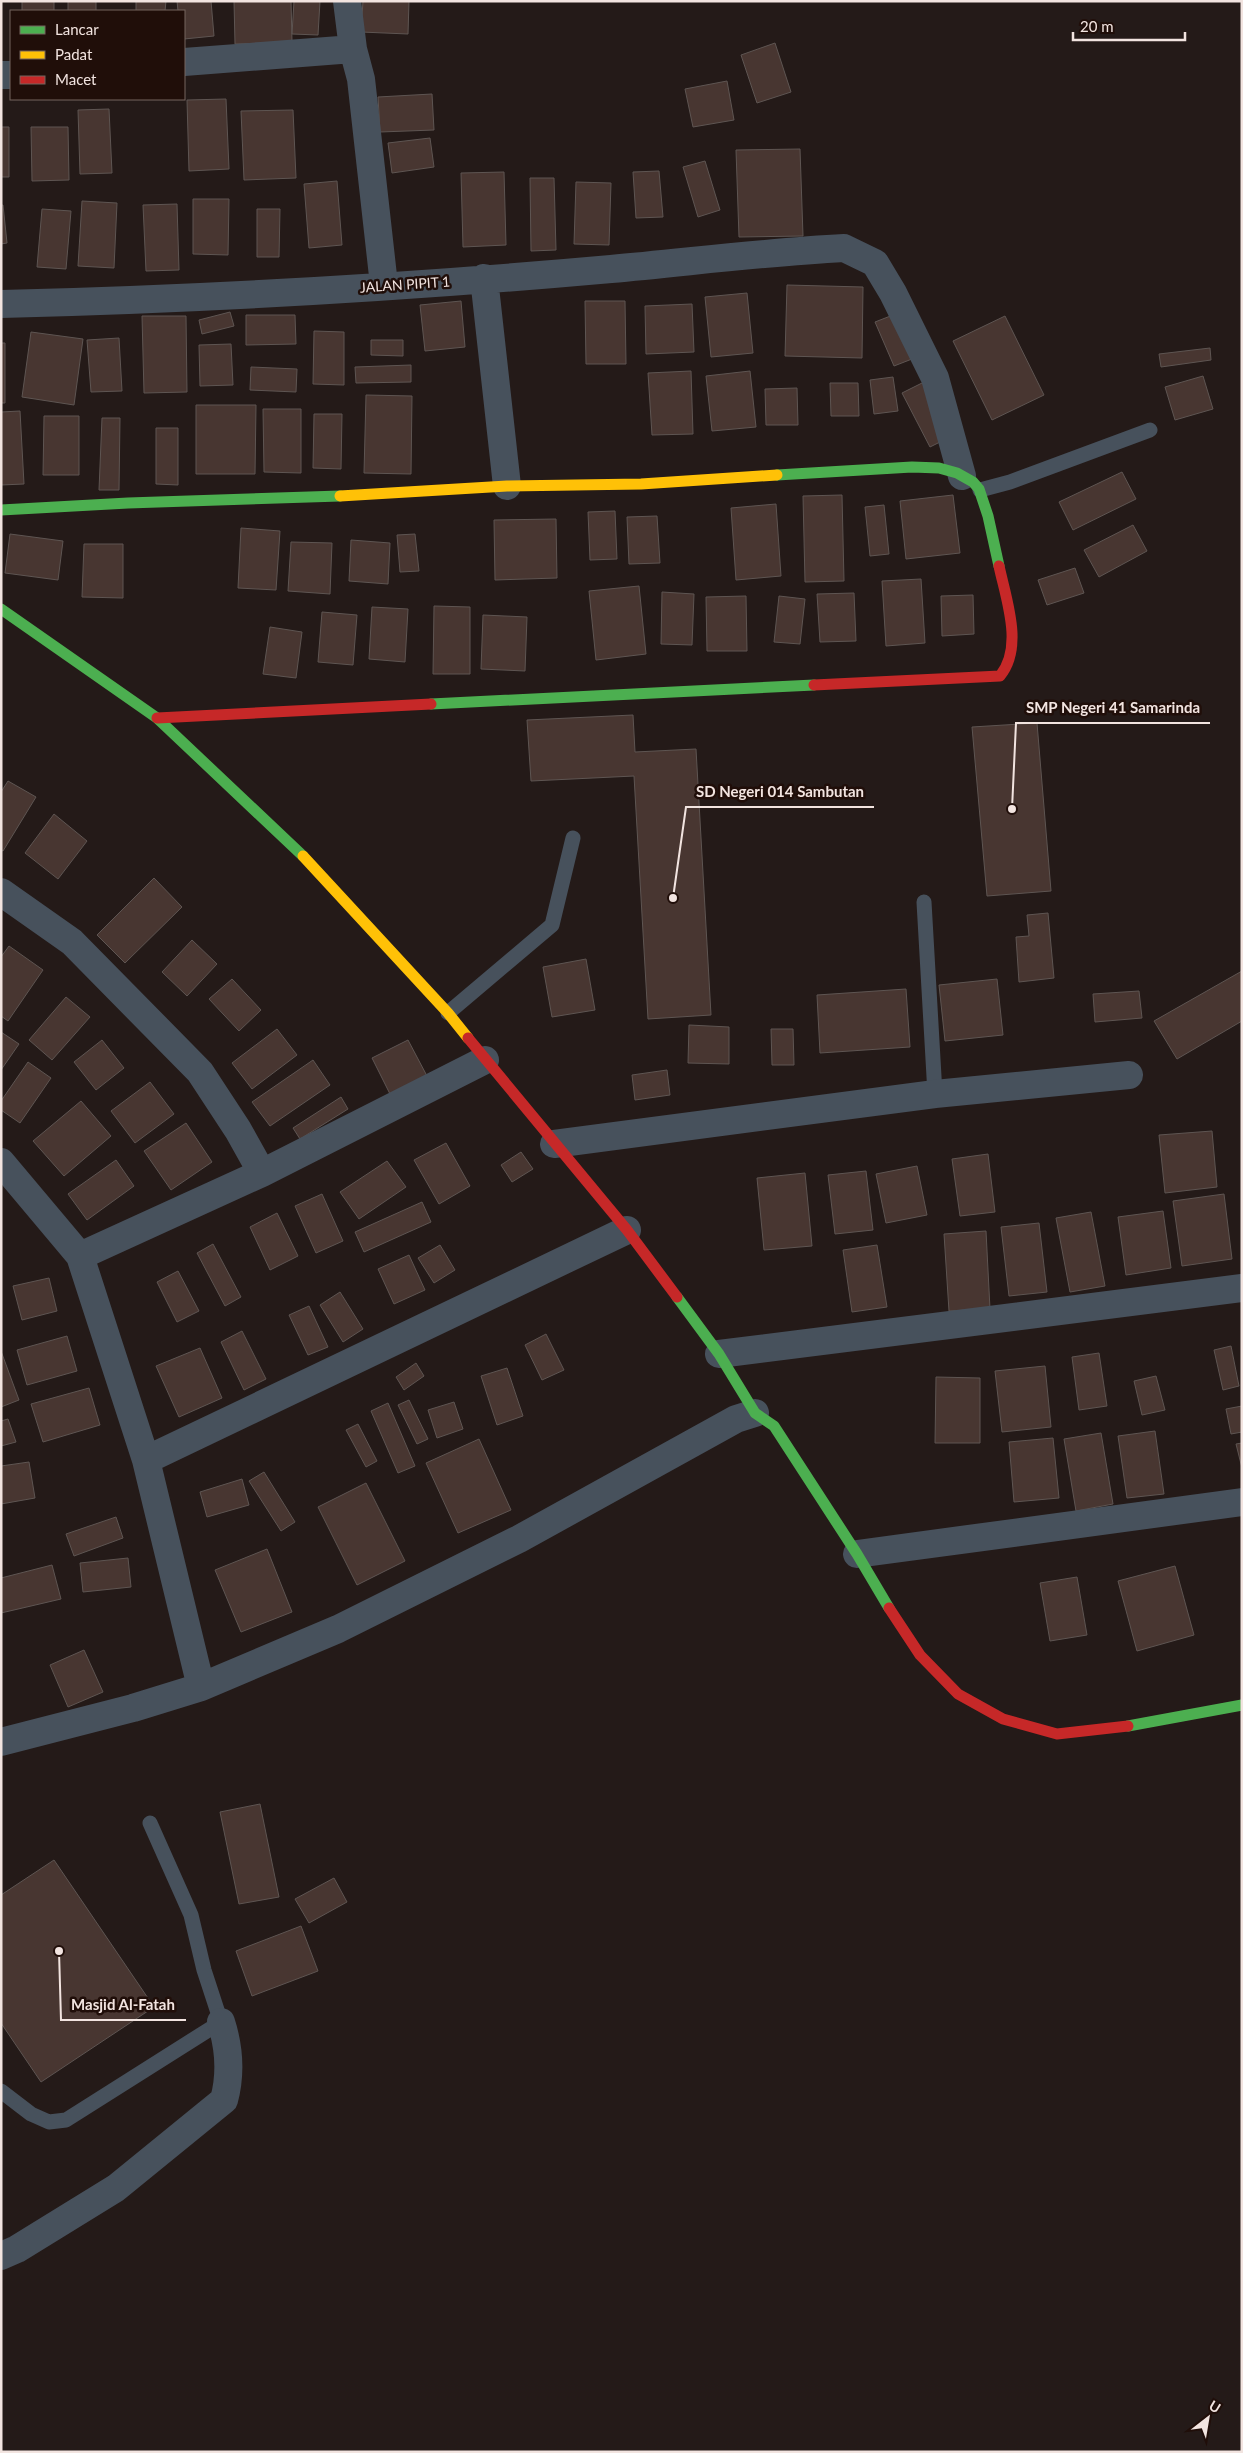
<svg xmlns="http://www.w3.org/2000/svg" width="1243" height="2453" viewBox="0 0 1243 2453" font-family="Lato,sans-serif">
<rect width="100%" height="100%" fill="#241a18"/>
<path fill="#483631" stroke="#5e5552" d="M22,1H54V11H22Z
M68,1H96V11H68Z
M136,1H166L165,11H136Z
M177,1H211L214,36L184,39V11H178Z
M234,1H291L292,42L235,44Z
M294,1H320L318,35L292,34Z
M363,1H409L408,34L361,32Z
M775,43L791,92L757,103L741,55Z
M727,81L734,120L693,127L685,89Z
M432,94L434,130L380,132L378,97Z
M226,99L229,169L189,171L187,100Z
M109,109L112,173L80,174L78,110Z
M293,110L296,178L244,180L241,111Z
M1,127H9V177H1Z
M31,127H68L69,180L32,181Z
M430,138L434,167L392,173L388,143Z
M800,149L803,236L739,237L736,150Z
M705,161L720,210L698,217L683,167Z
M659,171L663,217L636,218L633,172Z
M504,172L506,245L463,247L461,173Z
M530,178H554L556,250L531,251Z
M337,181L342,245L309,248L304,184Z
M576,182L611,183L609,245L574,244Z
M193,199H229L228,255L193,254Z
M82,201L117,203L114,268L78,266Z
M177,204L179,270L146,271L143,205Z
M1,205H3L7,243L1,244Z
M42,209L71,211L66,269L37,267Z
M257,209H280L279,257H257Z
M787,285L863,287L862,358L785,356Z
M747,293L753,353L711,357L705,297Z
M461,301L465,347L425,351L420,305Z
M585,301H625L626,364H586Z
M692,304L694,352L646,354L645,306Z
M230,312L234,326L202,334L199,320Z
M246,315H295L296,344L246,345Z
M893,315L912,359L894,366L875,322Z
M142,316H186L187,392L144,393Z
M1005,316L1044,395L992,420L953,341Z
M314,331L344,332V385L313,384Z
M31,332L83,339L74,405L22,397Z
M119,338L122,391L91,392L87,340Z
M371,340H403V356L371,355Z
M1,343H5V403H1Z
M231,344L233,385L200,386L199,345Z
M1210,348L1211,360L1161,367L1159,354Z
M411,365V382L356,383L355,367Z
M251,367L297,369L296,392L250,390Z
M691,371L693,434L652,435L648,373Z
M750,371L756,427L712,431L706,376Z
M1203,376L1213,409L1175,420L1165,387Z
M893,377L898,411L874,414L870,380Z
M924,382L952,436L930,447L902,393Z
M830,383H858L859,416H831Z
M797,388L798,425H766L765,389Z
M366,395L412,396L411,474L364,473Z
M196,405H256L255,474H196Z
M263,409H301V473L264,472Z
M20,411L24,484L1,485V412Z
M314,414H342L341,469L313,468Z
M44,416H79V475H43Z
M102,418H120L119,490H99Z
M156,428H178V485L156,484Z
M1122,472L1136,499L1073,530L1059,502Z
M842,495L844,581L805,582L803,496Z
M953,495L960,553L906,559L900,501Z
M776,504L781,576L736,580L731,508Z
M884,505L889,554L870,556L865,507Z
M615,511L617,559L590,560L588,512Z
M657,516L660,563L629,564L627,517Z
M556,519L557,578L495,580L494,520Z
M1133,525L1147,551L1099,577L1084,550Z
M241,528L280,531L276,590L238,588Z
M10,534L63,541L58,580L5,573Z
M415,534L419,571L400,572L397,535Z
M351,540L390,543L388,584L349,581Z
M291,542L332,543L330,594L288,591Z
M84,544H123V598L82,597Z
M1075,568L1084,593L1047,605L1038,580Z
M921,579L925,643L886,646L882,581Z
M639,586L646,654L596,660L589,591Z
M662,592L694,594L692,645L661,644Z
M854,593L856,641L820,642L817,594Z
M973,595L974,634L942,636L941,596Z
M746,596L747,651H707L706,597Z
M779,596L805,599L800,644L774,642Z
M434,606L470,607V674H433Z
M372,607L408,609L405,662L369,659Z
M322,612L357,615L353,665L318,662Z
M483,615L527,617L525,671L481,669Z
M270,627L302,632L296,678L263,674Z
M633,715L635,752L696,749L711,1015L648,1019L634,776L531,781L527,720Z
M1037,723L1051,891L987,896L972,727Z
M8,781L36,797L3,851L1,850V792Z
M54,814L87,841L58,879L25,853Z
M154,878L182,907L125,963L97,935Z
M1048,913L1054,978L1019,982L1016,937L1029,936L1027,915Z
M192,940L217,964L187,996L162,972Z
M9,946L43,970L8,1021L1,1016V957Z
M586,959L595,1010L552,1017L543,967Z
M1242,971V1021L1177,1059L1154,1021Z
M232,979L261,1010L239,1031L209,999Z
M997,979L1003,1035L945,1041L939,985Z
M906,989L910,1047L820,1053L817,995Z
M1139,991L1142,1018L1095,1022L1093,994Z
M66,997L90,1017L52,1060L29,1040Z
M689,1025L729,1027V1064L688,1063Z
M277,1029L297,1055L252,1089L232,1063Z
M771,1029H793L794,1065H772Z
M1,1032L19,1044L1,1070Z
M102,1040L124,1068L96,1090L74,1062Z
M408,1040L427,1076L390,1094L372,1058Z
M313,1060L330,1085L270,1126L252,1102Z
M28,1062L51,1078L20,1123L1,1110V1101Z
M667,1070L670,1095L635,1100L632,1075Z
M150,1082L174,1114L135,1143L111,1111Z
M341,1097L348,1109L300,1139L293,1128Z
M81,1101L111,1136L64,1176L33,1141Z
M186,1123L212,1162L171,1190L144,1151Z
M1212,1131L1217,1187L1165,1193L1159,1135Z
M446,1143L470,1186L439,1204L414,1160Z
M521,1152L533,1169L512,1182L501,1165Z
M988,1154L995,1212L960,1216L952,1159Z
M116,1160L134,1186L87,1220L68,1194Z
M387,1161L406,1187L359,1219L340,1192Z
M917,1166L927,1215L886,1223L876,1174Z
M866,1171L873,1230L835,1234L828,1175Z
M805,1173L812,1246L764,1250L757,1178Z
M322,1194L343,1241L316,1253L295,1206Z
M1224,1194L1232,1259L1182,1266L1173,1201Z
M422,1202L431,1222L364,1252L355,1232Z
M1163,1211L1171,1268L1126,1275L1118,1217Z
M1091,1212L1105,1286L1070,1292L1056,1218Z
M277,1213L298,1256L270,1270L250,1227Z
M1039,1223L1047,1292L1009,1296L1001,1227Z
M986,1231L990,1309L949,1311L944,1234Z
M213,1244L241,1297L225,1306L197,1253Z
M440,1245L455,1270L434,1283L418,1258Z
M877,1245L887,1307L852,1312L843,1250Z
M409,1255L425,1290L394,1304L378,1269Z
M178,1271L199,1311L177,1322L157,1282Z
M49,1278L57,1311L22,1320L13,1286Z
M340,1292L363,1329L343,1342L320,1305Z
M309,1306L328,1347L308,1355L289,1315Z
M242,1331L266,1379L244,1390L221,1342Z
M546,1334L564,1370L542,1380L525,1345Z
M67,1336L77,1371L27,1385L17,1350Z
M1231,1346L1239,1386L1223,1390L1214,1350Z
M200,1348L222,1398L179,1417L156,1366Z
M1,1351L19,1400L1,1407Z
M1099,1353L1107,1406L1079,1410L1072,1357Z
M416,1363L424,1376L404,1390L396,1377Z
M1045,1366L1051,1427L1002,1432L995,1371Z
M507,1368L523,1416L497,1425L481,1376Z
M1156,1376L1165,1410L1142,1415L1134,1381Z
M936,1377L980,1378V1443H935Z
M89,1388L100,1425L43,1442L31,1404Z
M409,1400L428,1439L417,1444L398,1405Z
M454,1402L463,1429L437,1438L428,1410Z
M388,1403L415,1466L398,1473L371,1411Z
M1242,1406V1432L1231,1434L1226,1409Z
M8,1419L16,1442L1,1446V1421Z
M358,1424L377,1461L366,1467L346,1430Z
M1155,1431L1164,1494L1127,1498L1118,1436Z
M1101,1433L1113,1504L1076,1511L1064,1439Z
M1053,1438L1059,1498L1014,1502L1009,1442Z
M479,1439L511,1510L458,1533L426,1463Z
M1242,1443V1468L1236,1444Z
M29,1462L35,1498L1,1504V1466Z
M264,1472L295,1522L281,1531L249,1481Z
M242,1479L249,1505L207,1517L200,1492Z
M366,1483L405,1561L357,1585L318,1507Z
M116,1517L123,1538L74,1556L66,1534Z
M267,1549L292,1612L241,1632L215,1570Z
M128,1558L131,1587L83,1592L80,1563Z
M52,1565L61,1599L1,1613V1578Z
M1175,1566L1194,1635L1137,1651L1118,1581Z
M1077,1577L1087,1635L1050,1641L1040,1583Z
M84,1650L103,1692L68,1707L50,1665Z
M260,1804L279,1897L239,1904L220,1812Z
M54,1860L154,2007L41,2082L1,2023V1895Z
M334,1878L347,1902L309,1923L295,1899Z
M301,1926L318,1971L252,1996L236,1951Z"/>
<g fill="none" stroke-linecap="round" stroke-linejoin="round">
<path stroke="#47515c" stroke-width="15" d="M980,490L1010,482L1150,430
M924,902L935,1094
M448,1013L552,925L573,838
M1,2091L31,2114L49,2122L66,2120L221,2022L204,1970L191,1915L150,1823"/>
<path stroke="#47515c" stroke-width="28" d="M347,1L353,49L361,79L384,285
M184,62L353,49
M1,75H11
M484,278L507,486
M1,304C205,299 409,287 611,269C689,262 766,252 844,248L875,263L893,293L935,378L962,476
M1,892L72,942L200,1072L238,1130L262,1173
M554,1144L935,1094L1129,1075
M1,1162L80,1256L146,1460L201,1687
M80,1256L262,1173L485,1060
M719,1354L1242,1288
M146,1460L627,1230
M857,1554L1242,1502
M1,1742L133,1708L201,1687L338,1629L519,1539L736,1419L755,1413
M1,2256L17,2249L116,2188L224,2100C231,2074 229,2047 221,2022"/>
<path stroke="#4caf50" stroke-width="11" d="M777,475L912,467L939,468L957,473L973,482L979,489L988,516L999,566
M1,510L128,503L340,496
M1,609L157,718L303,856
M431,704L814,685
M677,1297L719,1354L755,1413L774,1426L857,1554L889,1608
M1128,1726L1242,1705"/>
<path stroke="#ffc107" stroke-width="11" d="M340,496L507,486L641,484L777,475
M303,856L448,1013L468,1038"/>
<path stroke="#c62828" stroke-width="11" d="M814,685L1000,676C1024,647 1006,599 999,566
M157,718L431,704
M468,1038L627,1230L677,1297
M889,1608L920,1655L958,1694L1003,1719L1057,1734L1128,1726"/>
</g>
<g text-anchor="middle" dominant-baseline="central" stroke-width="5" stroke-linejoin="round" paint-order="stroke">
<g font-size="14" fill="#f2e4e0" stroke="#200e09">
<text transform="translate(405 284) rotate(-4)">JALAN PIPIT 1</text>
</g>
</g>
<path fill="none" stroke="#f2e4e0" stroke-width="2" d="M1012 809L1016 723H1210M673 898L686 807H874M59 1951L61 2020H186"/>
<g fill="#f2e4e0" stroke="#200e09" stroke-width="2">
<circle cx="1012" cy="809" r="5"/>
<circle cx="673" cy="898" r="5"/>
<circle cx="59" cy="1951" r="5"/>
</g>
<g font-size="15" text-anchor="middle" font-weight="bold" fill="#f2e4e0" stroke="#200e09" stroke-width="5" stroke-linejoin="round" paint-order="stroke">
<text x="1113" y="713">SMP Negeri 41 Samarinda</text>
<text x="780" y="797">SD Negeri 014 Sambutan</text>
<text x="123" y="2010">Masjid Al-Fatah</text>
</g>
<rect width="1243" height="2453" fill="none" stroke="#f2e4e0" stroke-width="5"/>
<rect x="10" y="10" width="175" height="90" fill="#200e09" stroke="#74645f"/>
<rect x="20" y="26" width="25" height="8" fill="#4caf50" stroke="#74645f"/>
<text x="55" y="35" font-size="15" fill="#f2e4e0">Lancar</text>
<rect x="20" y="51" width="25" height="8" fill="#ffc107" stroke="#74645f"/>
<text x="55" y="60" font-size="15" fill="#f2e4e0">Padat</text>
<rect x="20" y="76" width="25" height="8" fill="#c62828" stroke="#74645f"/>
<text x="55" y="85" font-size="15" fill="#f2e4e0">Macet</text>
<g transform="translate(1208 2418) rotate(31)" stroke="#200e09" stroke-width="4" paint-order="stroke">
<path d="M0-4L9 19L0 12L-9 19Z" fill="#f2e4e0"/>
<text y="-8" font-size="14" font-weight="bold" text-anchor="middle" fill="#f2e4e0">U</text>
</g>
<path d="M1073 32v8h112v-8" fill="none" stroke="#f2e4e0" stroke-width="2.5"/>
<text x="1080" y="32" font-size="15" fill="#f2e4e0" stroke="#200e09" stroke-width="4" paint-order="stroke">20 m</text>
</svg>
